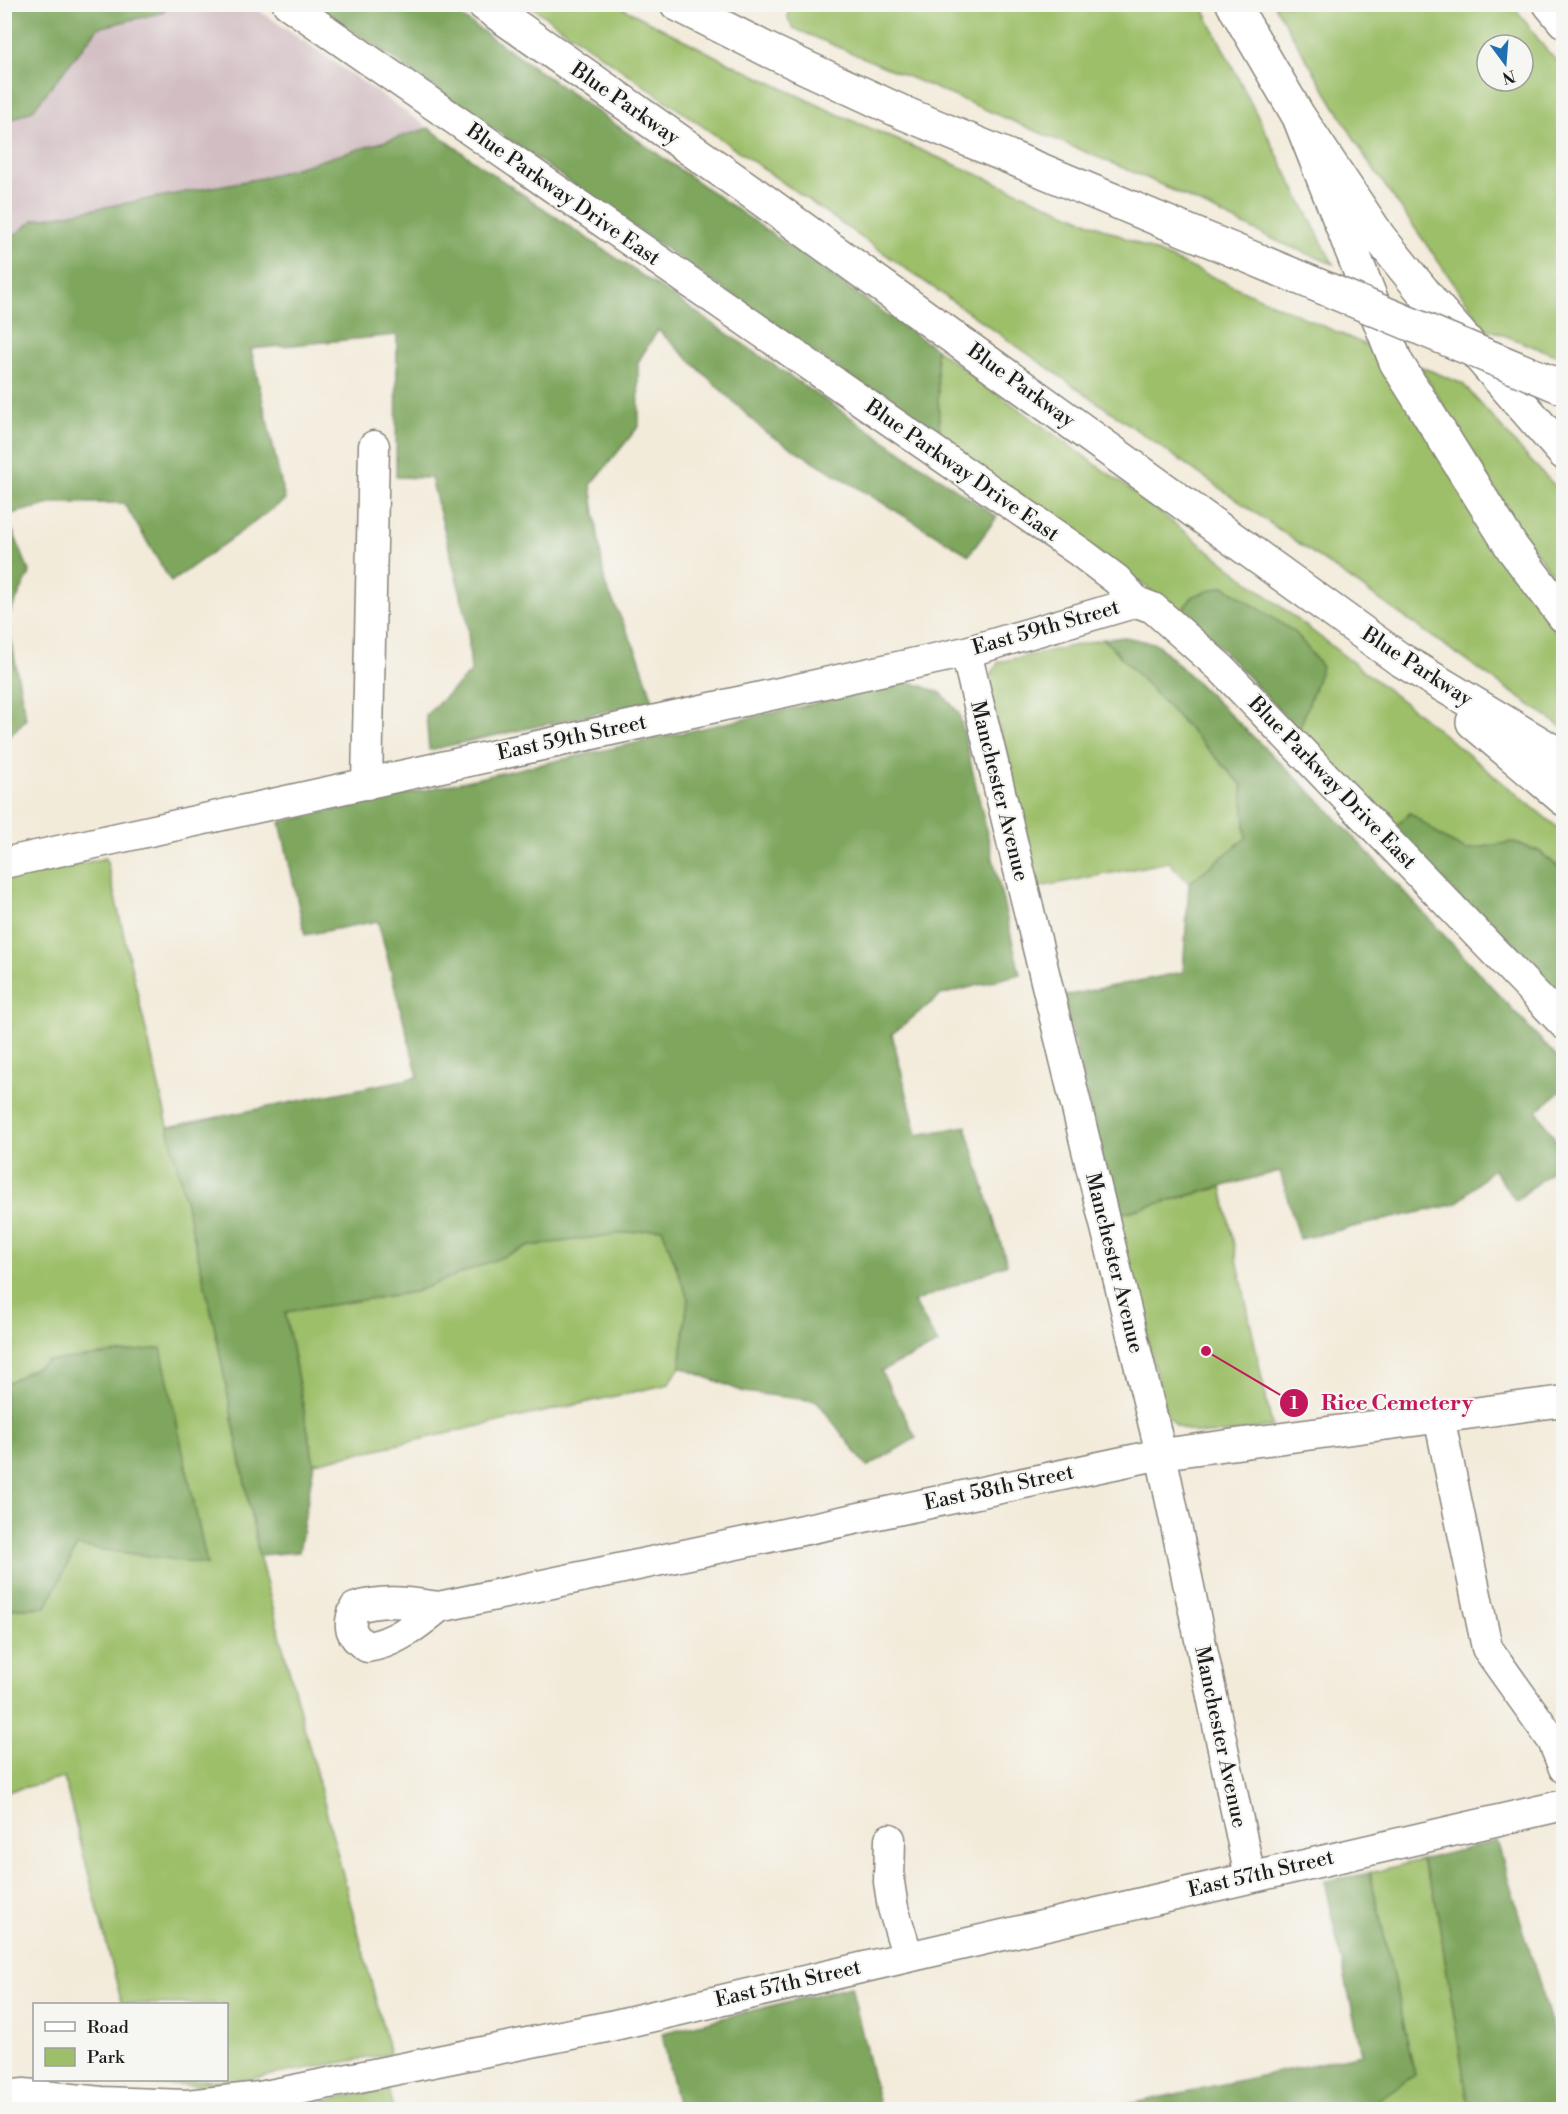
<svg xmlns="http://www.w3.org/2000/svg" width="1568" height="2114" viewBox="0 0 1568 2114" font-family="'Libre Bodoni',serif">
<rect width="100%" height="100%" fill="#f6f6f2"/>
<filter id="ink" filterUnits="userSpaceOnUse"><feTurbulence type="fractalNoise" baseFrequency=".0167" numOctaves="2"/><feDisplacementMap in="SourceGraphic" scale="12" xChannelSelector="R" yChannelSelector="G"/><feConvolveMatrix kernelMatrix="1 2 1 2 8 2 1 2 1" color-interpolation-filters="sRGB"/></filter>
<filter id="wash" filterUnits="userSpaceOnUse"><feTurbulence type="fractalNoise" baseFrequency=".008" numOctaves="4" result="noise"/><feDisplacementMap in="SourceGraphic" scale="24" xChannelSelector="R" yChannelSelector="G"/><feGaussianBlur stdDeviation="1.35" result="paint"/><feColorMatrix in="noise" values="0 0 0 0 0 0 0 0 0 0 0 0 0 0 0 0 0 1.4 0 .05"/><feComposite in="paint" operator="in"/></filter>
<g filter="url(#wash)">
<rect width="100%" height="100%" fill="#f3ebda"/>
<path fill="#d2bec2" d="M250,4L429,128L262,178L34,220L4,241V123L33,110L98,28L163,12L168,5Z"/>
<path fill="#9dbf69" stroke="#5c6e42" stroke-width="1.5" fill-rule="evenodd" d="M529,5H617L721,59L837,114L1107,230L1373,348L1511,569L1563,641V728Z
M789,5H1201L1333,264L1279,242L1149,179L793,28L788,18Z
M1274,5H1513L1544,47L1563,68V358L1485,328L1367,160ZM1487,45H1523V81H1487Z
M936,349L1131,490L1414,710L1563,832V871L1539,851L1512,842L1466,850L1445,839L1410,813L1393,829L1299,731L1193,596L1181,612L940,440Z
M1419,366L1463,384L1530,460L1563,494V591L1517,525Z
M1104,639L1242,785L1246,838L1189,883L1169,862L1039,887L987,680L999,662Z
M106,858L214,1324L259,1555L390,2054L208,2086L142,2084L141,2080H226V2004H122L64,1778L5,1792L4,1609L46,1607L77,1546L207,1564L48,1361L5,1384V881Z
M1222,1187L1272,1426C1244,1430 1209,1440 1181,1428C1175,1426 1171,1420 1167,1416L1115,1215Z
M662,1228L688,1299L680,1367L669,1384L314,1463L285,1312L414,1292L530,1246Z
M1421,1860L1434,1891L1469,2109H1364L1415,2075L1370,1873Z
M388,2088L393,2109H283Z"/>
<path fill="#7ea65d" stroke="#4d613c" stroke-width="1.5" d="M5,4H168V5L163,12L98,28L33,110L5,123Z
M316,5H445L936,349L940,440Z
M429,128L484,168L997,517L969,555L765,432L658,330L638,362L639,426L591,485L605,584L639,657L653,701L429,750L426,715L471,672L467,619L431,478L396,477L397,335L251,349L285,500L171,582L124,503H55L6,515L30,573L7,619L26,719L9,737L4,729L5,242L34,220L262,178Z
M1224,586L1296,633L1322,667L1299,731L1217,644L1181,612L1193,596Z
M1125,637L1157,644L1324,805L1563,1064V1089L1537,1111L1563,1151V1161L1516,1201L1493,1169L1456,1204L1299,1239L1280,1171L1115,1215L1063,996L1183,972L1189,883L1246,838L1242,785L1104,639Z
M911,682L941,693L959,713L1020,974L941,995L892,1034L917,1135L966,1126L1007,1264L914,1302L938,1344L881,1371L916,1438L867,1467L817,1401L744,1392L680,1367L688,1299L662,1228L530,1246L414,1292L285,1312L314,1463L299,1552L259,1555L214,1324L168,1127L418,1077L378,921L305,935L280,822Z
M1410,813L1445,839L1466,850L1512,842L1539,851L1563,871V1006L1393,829Z
M161,1348L207,1564L77,1546L46,1607L5,1609V1384L48,1361Z
M1497,1841L1563,2062V2109H1469L1434,1891L1421,1860Z
M1370,1873L1415,2075L1364,2109H1106L1362,2054L1324,1881Z
M851,1986L880,2109H678L662,2033Z"/>
</g>
<g filter="url(#ink)">
<g fill="none" stroke-linecap="round" stroke-linejoin="round">
<g stroke="#88847b" stroke-width="33">
<path id="minor" d="M288,4L1080,552L1117,580L1137,602L1153,608L1221,668L1564,1024
M966,652L1161,1454L1250,1877
M367,784L374,446
M4,863L966,652L1137,602
M1439,1417L1487,1648L1553,1741L1564,1768
M439,1607C416,1625 396,1643 367,1647C350,1636 347,1626 355,1608C383,1598 410,1603 439,1607L1161,1454L1564,1401
M890,1839L889,1882L893,1908L908,1957
M4,2096L24,2094L101,2102L187,2105L260,2097L606,2027L1564,1805"/>
</g>
<g stroke="#88847b" stroke-width="36">
<path id="highway" d="M484,4L756,195L1398,658L1564,758
M677,4L770,51L906,114L1233,250
M1233,4L1299,117L1379,237L1430,300L1564,453
M1550,4L1564,21
M1299,117L1396,362L1513,549L1564,616
M1473,722L1564,799"/>
</g>
<use href="#minor" stroke="#fff" stroke-width="30"/>
<use href="#highway" stroke="#fff" stroke-width="33"/>
<g stroke="#88847b" stroke-width="36" stroke-linecap="butt">
<path id="highway-bridge" d="M1233,250L1564,388"/>
</g>
<use href="#highway-bridge" stroke="#fff" stroke-width="33"/>
</g>
</g>
<g text-anchor="middle" dominant-baseline="central" stroke-width="4.5" stroke-linejoin="round" paint-order="stroke">
<g font-size="21" fill="#1c1c1c" stroke="#f6f6f2">
<text transform="translate(625 104) rotate(35)">Blue Parkway</text>
<text transform="translate(563 195) rotate(35)">Blue Parkway Drive East</text>
<text transform="translate(1021 386) rotate(36)">Blue Parkway</text>
<text transform="translate(962 471) rotate(35)">Blue Parkway Drive East</text>
<text transform="translate(1046 628) rotate(-16)">East 59th Street</text>
<text transform="translate(1417 667) rotate(33)">Blue Parkway</text>
<text transform="translate(572 738) rotate(-12)">East 59th Street</text>
<text transform="translate(1332 783) rotate(46)">Blue Parkway Drive East</text>
<text transform="translate(999 791) rotate(76)">Manchester Avenue</text>
<text transform="translate(1114 1263) rotate(76)">Manchester Avenue</text>
<text transform="translate(999 1488) rotate(-12)">East 58th Street</text>
<text transform="translate(1220 1737) rotate(78)">Manchester Avenue</text>
<text transform="translate(1261 1874) rotate(-13)">East 57th Street</text>
<text transform="translate(788 1984) rotate(-13)">East 57th Street</text>
</g>
</g>
<path fill="none" stroke="#c2185b" stroke-width="2" d="M1206 1351L1294 1403"/>
<g fill="#c2185b" stroke="#f6f6f2" stroke-width="2">
<circle cx="1206" cy="1351" r="6"/>
<circle cx="1294" cy="1403" r="15"/>
</g>
<g font-size="18" text-anchor="middle" font-weight="bold" fill="#fff">
<text x="1294" y="1409">1</text>
</g>
<g font-size="22" text-anchor="middle" font-weight="bold" fill="#c2185b" stroke="#f6f6f2" stroke-width="4.5" stroke-linejoin="round" paint-order="stroke">
<text x="1397" y="1410">Rice Cemetery</text>
</g>
<rect width="1568" height="2114" fill="none" stroke="#f6f6f2" stroke-width="24"/>
<rect x="33" y="2003" width="195" height="78" fill="#f6f6f2" stroke="#9f9f9c" stroke-width="1.5"/>
<rect x="45" y="2022" width="30" height="9" fill="#ffffff" stroke="#9f9f9c" stroke-width="1.5"/>
<text x="87" y="2033" font-size="18" fill="#1c1c1c">Road</text>
<rect x="45" y="2048" width="30" height="18" fill="#9dbf69" stroke="#9f9f9c" stroke-width="1.5"/>
<text x="87" y="2063" font-size="18" fill="#1c1c1c">Park</text>
<g transform="translate(1505 63) rotate(164)"><circle r="28" fill="#f6f6f2" stroke="#9f9f9c" stroke-width="1.5"/>
<path d="M0-4.5L10 22L0 15L-10 22Z" fill="#1f6fb2"/>
<text y="-9" font-size="16" font-weight="bold" text-anchor="middle" fill="#1c1c1c">N</text>
</g>
</svg>
